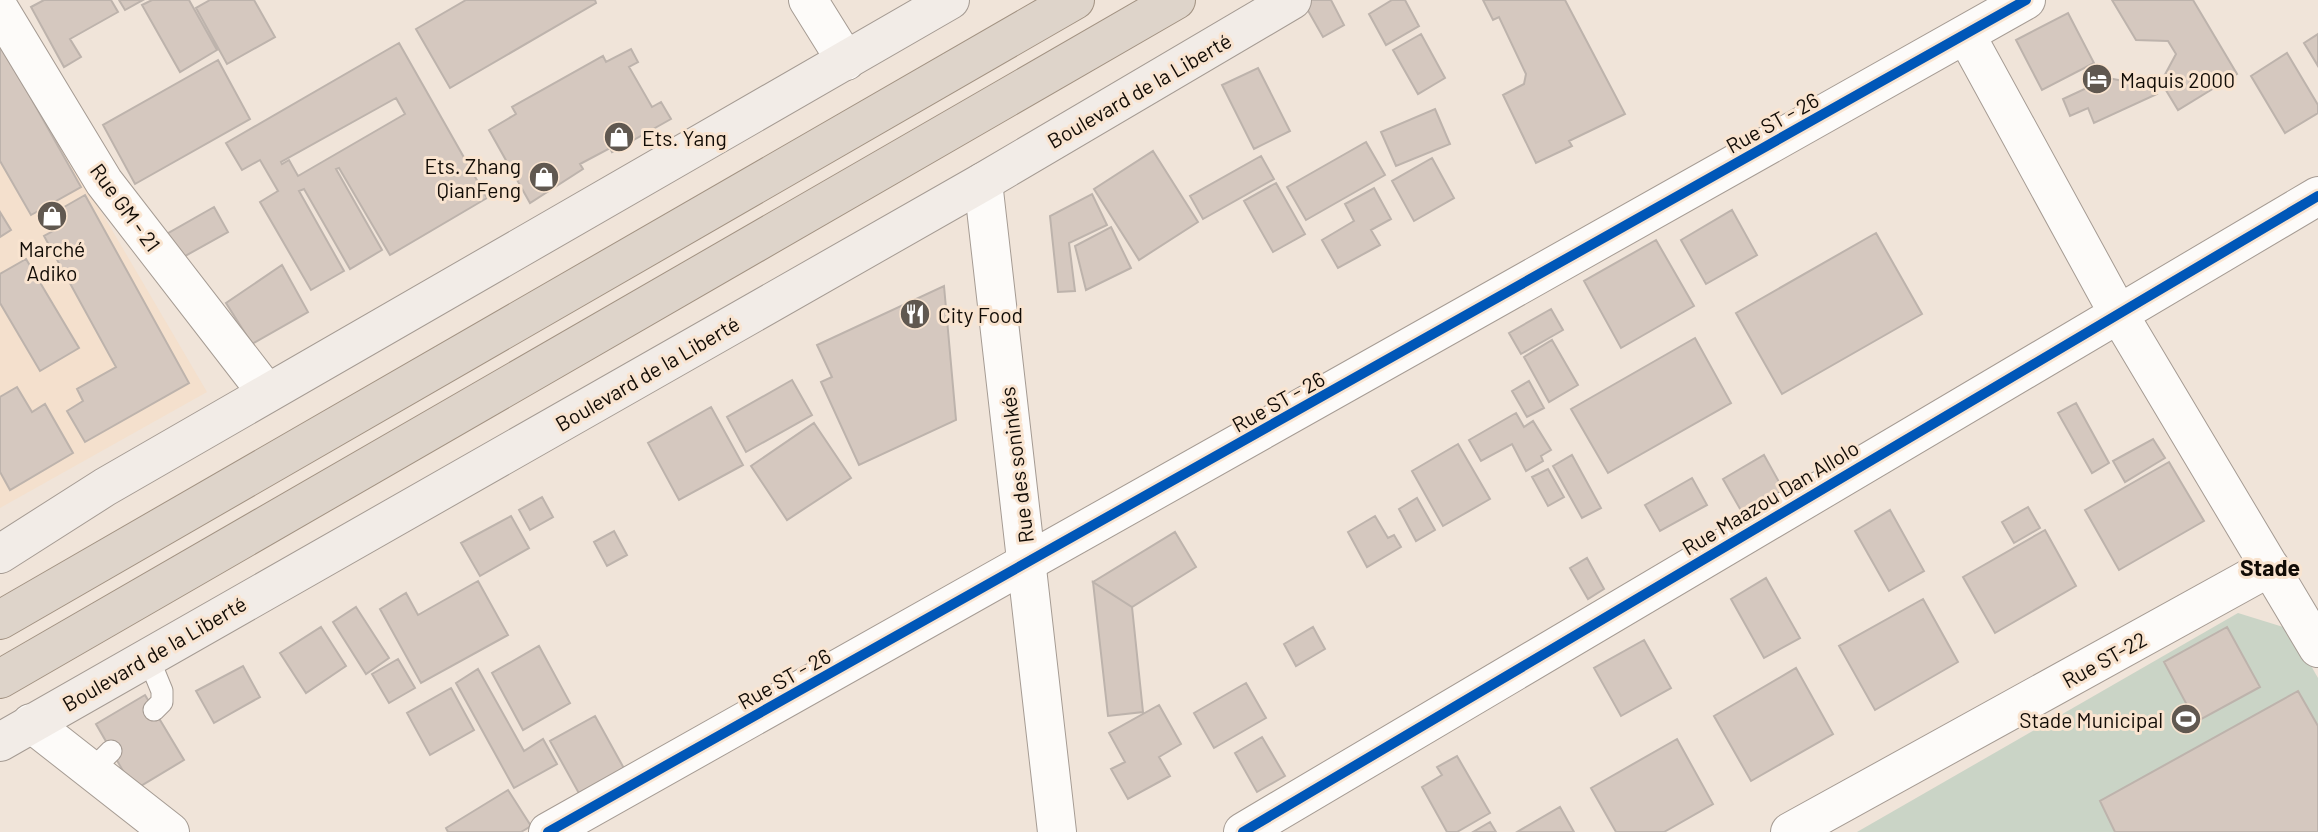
<svg xmlns="http://www.w3.org/2000/svg" width="2318" height="832" viewBox="0 0 2318 832" font-family="Barlow,sans-serif">
<rect width="100%" height="100%" fill="#f0e4d9"/>
<path fill="#f4e0cd" d="M0,39L207,392L0,508Z"/>
<path fill="#cad4c6" d="M2238,613L2290,629L2318,678V832H1857Z"/>
<path fill="#d5c8bf" stroke="#bdb3ac" stroke-width="2" fill-rule="evenodd" d="M44,0H111L118,12L70,39L81,57L64,67L31,7Z
M119,0H143L125,10Z
M152,0H189L217,50L180,72L142,5Z
M210,0H254L275,37L227,64L196,8Z
M466,0H595L596,3L450,88L416,29Z
M1302,0H1331L1344,25L1323,37Z
M1392,0H1405L1419,26L1386,45L1369,14Z
M1483,0H1565L1625,114L1569,141L1572,146L1536,163L1503,95L1524,84L1526,74L1499,17L1493,20Z
M2112,0H2193L2237,74L2178,110L2161,82L2176,54L2168,41L2136,40Z
M2068,13L2094,63L2042,90L2016,40Z
M1421,34L1445,78L1418,94L1393,50Z
M2318,34V66L2304,43Z
M0,43L81,187L31,215L0,161Z
M399,43L487,198L390,255L339,168L336,169L382,250L350,269L304,189L299,191L344,271L311,290L260,202L278,191L260,160L242,170L226,143ZM396,98L405,114L298,176L289,160L282,164L281,162Z
M631,49L638,62L629,67L652,107L661,102L671,119L612,152L610,148L580,164L583,169L530,203L489,130L516,114L512,107L603,56L606,62Z
M2287,53L2318,105V113L2285,133L2251,76Z
M218,60L250,119L135,184L103,125Z
M1258,68L1290,131L1254,149L1222,85Z
M2108,78L2154,87L2157,94L2094,123L2088,108L2070,116L2063,99Z
M1435,109L1450,144L1396,166L1381,132Z
M1366,142L1385,175L1306,220L1287,187Z
M1153,151L1198,222L1139,260L1094,189Z
M1261,156L1274,179L1203,219L1190,196Z
M1432,158L1454,198L1414,221L1392,181Z
M1276,183L1305,234L1273,252L1244,201Z
M1374,188L1391,219L1371,230L1380,245L1338,268L1322,240L1354,221L1345,204Z
M1092,194L1107,225L1069,243L1075,291L1058,292L1050,216Z
M85,195L189,383L85,442L67,411L83,401L77,389L116,367L44,236L53,231L45,218Z
M214,207L228,232L178,260L165,235Z
M1732,210L1757,255L1706,284L1681,240Z
M0,212L11,230L0,237Z
M1111,227L1131,268L1086,290L1075,246Z
M1876,233L1922,314L1782,394L1736,313Z
M1656,240L1694,306L1621,348L1584,281Z
M26,259L79,348L40,371L0,303V274Z
M282,265L308,312L252,344L226,303Z
M944,286L956,420L859,465L821,382L832,377L817,345Z
M1551,309L1563,330L1521,354L1509,333Z
M1695,338L1731,403L1608,473L1571,409Z
M1552,340L1578,385L1549,402L1524,357Z
M792,380L812,415L746,452L727,417Z
M1529,381L1544,408L1527,417L1512,391Z
M17,387L32,412L45,404L73,453L10,490L0,472V397Z
M2076,403L2109,463L2092,473L2058,413Z
M711,407L743,465L679,500L648,443Z
M1516,413L1524,427L1533,421L1551,450L1541,456L1543,461L1526,471L1512,444L1481,461L1469,440Z
M814,423L851,478L787,520L751,466Z
M2153,439L2165,458L2125,482L2113,461Z
M1458,444L1490,499L1443,526L1412,471Z
M1572,455L1601,508L1582,518L1553,466Z
M1764,455L1784,491L1743,514L1723,479Z
M2169,462L2204,521L2119,570L2085,510Z
M1548,469L1564,497L1548,506L1532,477Z
M1692,478L1707,505L1660,531L1645,505Z
M542,497L553,517L530,530L519,510Z
M1417,498L1435,530L1416,541L1399,509Z
M2028,507L2040,528L2014,543L2002,522Z
M1890,510L1924,571L1889,591L1855,531Z
M511,516L529,548L480,576L461,543Z
M1375,516L1388,538L1394,535L1401,547L1367,567L1348,532Z
M2045,530L2076,586L1995,633L1963,577Z
M614,531L627,555L607,566L594,542Z
M1175,532L1196,567L1132,607L1093,582Z
M1587,558L1604,589L1588,599L1570,568Z
M1766,578L1800,638L1764,658L1731,599Z
M478,581L508,635L421,683L380,609L406,593L418,615Z
M1093,582L1132,607L1143,712L1108,716Z
M1923,599L1958,662L1875,710L1839,646Z
M356,607L389,658L366,674L333,622Z
M321,627L346,666L306,693L280,653Z
M1313,627L1325,649L1296,666L1284,644Z
M2227,627L2260,687L2196,722L2164,662Z
M1644,640L1671,688L1621,716L1594,668Z
M539,646L570,703L523,730L492,673Z
M398,659L415,688L389,703L372,674Z
M243,666L260,697L214,723L196,691Z
M1796,668L1833,734L1751,781L1714,716Z
M478,669L524,751L543,739L557,764L514,788L456,683Z
M1246,683L1266,718L1214,748L1194,713Z
M451,688L474,730L430,755L407,713Z
M2298,691L2318,726V832H2115L2100,801Z
M145,695L184,760L134,790L96,724Z
M1159,705L1181,744L1159,757L1170,776L1128,799L1111,769L1125,762L1109,733Z
M595,716L626,772L581,797L550,741Z
M1262,737L1285,776L1257,792L1235,753Z
M1677,739L1713,804L1664,832H1616L1591,788Z
M1457,756L1490,813L1457,832H1447L1422,787L1442,775L1437,767Z
M508,790L531,826L521,832H448L446,828Z
M1560,807L1574,832H1517Z
M1490,822L1496,832H1473Z"/>
<g fill="none" stroke-linecap="round" stroke-linejoin="round">
<g stroke="#a59b93" stroke-width="23">
<path id="service" d="M148,657L162,691V702L154,710
M91,771L111,751"/>
</g>
<g stroke="#a59b93" stroke-width="40">
<path id="minor" d="M808,0L846,61
M0,10L104,182L267,393
M1966,35L2118,313L2318,648
M548,832L2026,0
M1243,832L2318,196
M1790,832L2270,567"/>
</g>
<g stroke="#a59b93" stroke-width="40">
<path id="tertiary" d="M983,182L1057,832
M31,723L170,832"/>
</g>
<g stroke="#a59b93" stroke-width="40">
<path id="secondary" d="M0,554L105,487L950,0
M0,742L983,182L1292,0"/>
</g>
<g stroke="#a29282" stroke-width="40">
<path id="trunk" d="M0,620L1075,0
M0,679L1176,0"/>
</g>
<use href="#service" stroke="#fdfbf9" stroke-width="21"/>
<use href="#minor" stroke="#fdfbf9" stroke-width="38"/>
<use href="#tertiary" stroke="#fdfbf9" stroke-width="38"/>
<use href="#secondary" stroke="#f2ece7" stroke-width="38"/>
<use href="#trunk" stroke="#ded4ca" stroke-width="38"/>
<g stroke="#f9e4d0" stroke-width="15">
<path id="cycleway" d="M548,832L2026,0
M1243,832L2318,196"/>
</g>
<use href="#cycleway" stroke="#0057b8" stroke-width="10"/>
</g>
<defs>
<g id="hotel-disc" transform="scale(1.575)"><circle r="9.5" fill="#605850" stroke="#f9e4d0"/><path d="M-6-4.5h1.5V1H6V5H4.5V3h-9V5H-6ZM-4 0a1.8 1.8 0 1 1 3.6 0ZM.5 0V-2.5h3Q6-2.5 6 0Z" fill="#fff"/></g>
<g id="shop-disc" transform="scale(1.575)"><circle r="9.5" fill="#605850" stroke="#f9e4d0"/><path d="M-5-2.5h2.3a2.7 3.5 0 0 1 5.4 0H5L5.5 6h-11ZM-1.5-2.5h3a1.5 2.3 0 0 0-3 0Z" fill="#fff"/></g>
<g id="restaurant-disc" transform="scale(1.575)"><circle r="9.5" fill="#605850" stroke="#f9e4d0"/><path d="M-5-6h1v4h1v-4h1v4h1v-4h1v5L-1.5 .5V6h-2V.5L-5-1ZM5-6V6H3V1.5H1.5Q1.5-4 5-6Z" fill="#fff"/></g>
<g id="stadium-disc" transform="scale(1.575)"><circle r="9.5" fill="#605850" stroke="#f9e4d0"/><path d="M0-5a6.5 5 0 1 0 0 10a6.5 5 0 1 0 0-10ZM-3.5-1.8h7v3.6h-7Z" fill="#fff"/></g>
</defs>
<g fill-rule="evenodd">
<use href="#hotel-disc" x="2097" y="79"/>
<use href="#shop-disc" x="619" y="137"/>
<use href="#shop-disc" x="544" y="177"/>
<use href="#shop-disc" x="52" y="216"/>
<use href="#restaurant-disc" x="915" y="314"/>
<use href="#stadium-disc" x="2186" y="719"/>
</g>
<g text-anchor="middle" dominant-baseline="central" stroke-width="6" stroke-linejoin="round" paint-order="stroke">
<g font-size="21" fill="#120c06" stroke="#f9e4d0" text-anchor="start">
<text x="2120" y="79">Maquis 2000</text>
<text x="642" y="137">Ets. Yang</text>
<text x="521" y="165" text-anchor="end">Ets. Zhang<tspan x="521" dy="24">QianFeng</tspan></text>
<text x="52" y="248" text-anchor="middle">Marché<tspan x="52" dy="24">Adiko</tspan></text>
<text x="938" y="314">City Food</text>
<text x="2163" y="719" text-anchor="end">Stade Municipal</text>
</g>
<g font-size="21" fill="#120c06" stroke="#f9e4d0">
<text transform="translate(1139 90) rotate(-30)">Boulevard de la Liberté</text>
<text transform="translate(1772 122) rotate(-29)">Rue ST - 26</text>
<text transform="translate(126 207) rotate(54)">Rue GM - 21</text>
<text transform="translate(647 373) rotate(-30)">Boulevard de la Liberté</text>
<text transform="translate(1278 401) rotate(-29)">Rue ST - 26</text>
<text transform="translate(1016 465) rotate(-97)">Rue des soninkés</text>
<text transform="translate(1770 497) rotate(-31)">Rue Maazou Dan Allolo</text>
<text transform="translate(154 653) rotate(-30)">Boulevard de la Liberté</text>
<text transform="translate(2104 659) rotate(-29)">Rue ST-22</text>
<text transform="translate(784 678) rotate(-29)">Rue ST - 26</text>
</g>
<g font-size="23" font-weight="bold" fill="#120c06" stroke="#f9e4d0">
<text x="2270" y="567">Stade</text>
</g>
</g>
</svg>
